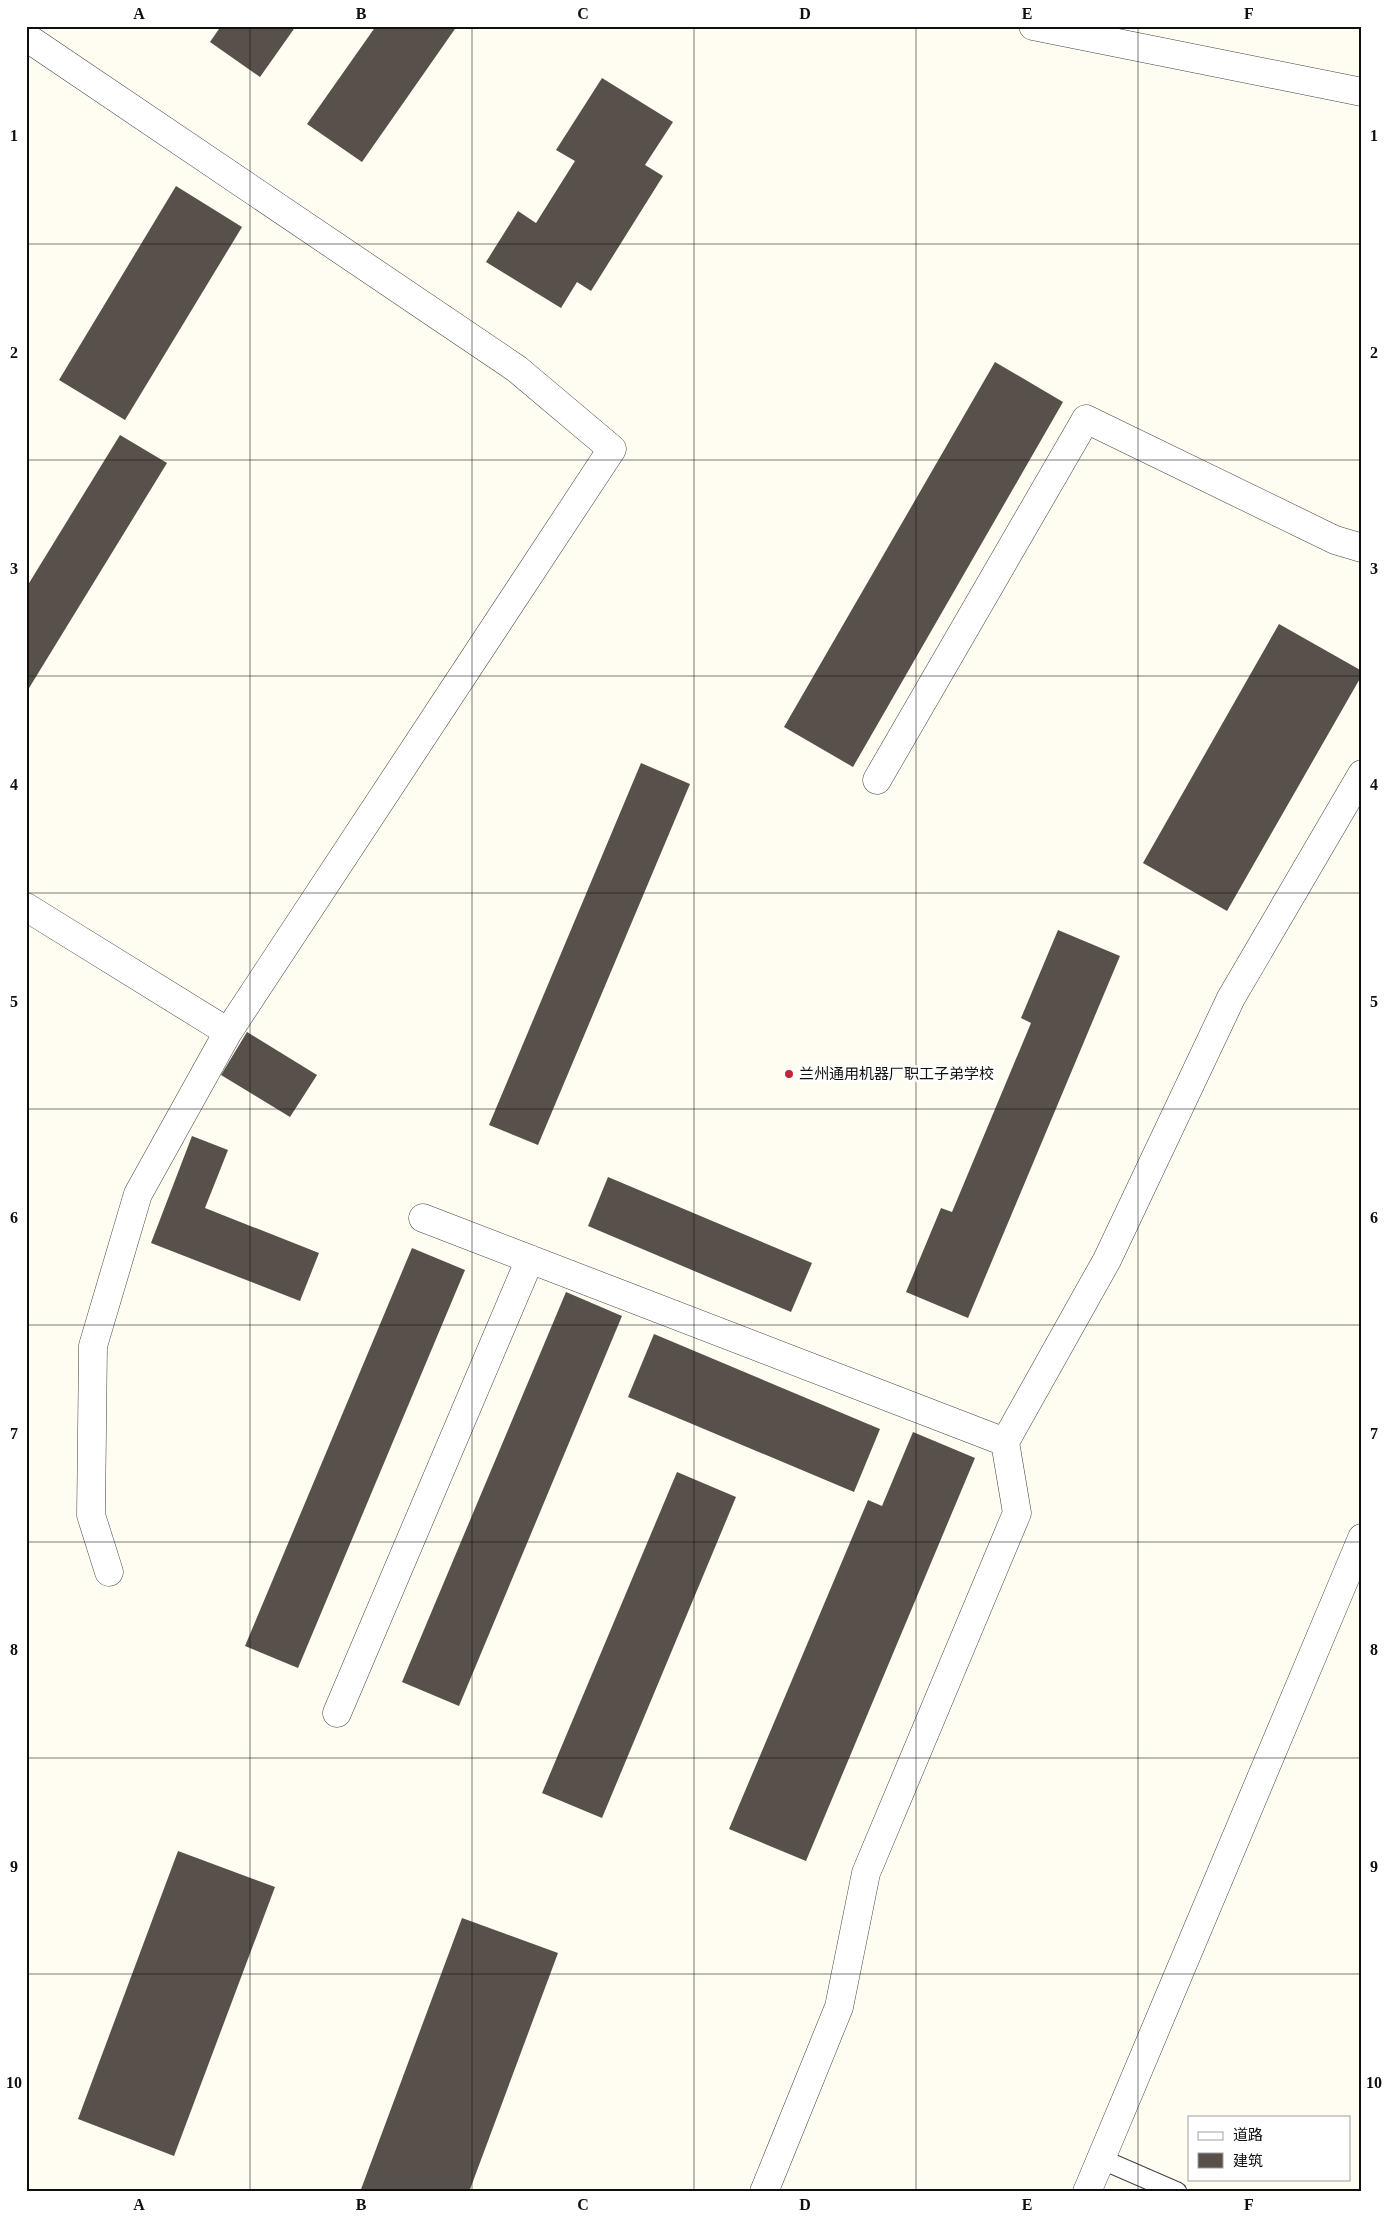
<svg xmlns="http://www.w3.org/2000/svg" width="1388" height="2218" viewBox="0 0 1388 2218" font-family="'Times New Roman','Noto Sans SC',serif">
<rect width="100%" height="100%" fill="#fffcf2"/>
<path fill="#58504b" d="M221,26H296L260,77L210,42Z
M376,26H457L362,162L307,124Z
M602,78L673,122L645,165L663,176L591,291L577,282L561,308L486,262L518,211L536,223L575,161L556,150Z
M176,186L242,227L125,420L59,380Z
M995,362L1063,402L853,767L784,727Z
M120,435L167,463L26,693V588Z
M1279,624L1362,671V675L1227,911L1143,863Z
M641,763L690,784L538,1145L489,1125Z
M1058,930L1120,956L968,1318L906,1292L941,1208L952,1212L1031,1023L1021,1018Z
M247,1032L317,1075L290,1117L221,1075Z
M192,1136L228,1150L205,1208L319,1253L300,1301L151,1243Z
M608,1177L812,1263L791,1312L588,1226Z
M412,1248L465,1270L298,1668L245,1646Z
M566,1292L622,1316L459,1706L402,1682Z
M654,1334L880,1429L854,1492L628,1397Z
M913,1432L975,1458L806,1861L729,1829L868,1500L882,1506Z
M677,1472L736,1497L602,1818L542,1793Z
M178,1851L275,1887L174,2156L78,2119Z
M462,1918L558,1953L469,2192H360Z"/>
<g fill="none" stroke-linecap="round" stroke-linejoin="round">
<g stroke="#424242" stroke-width="21">
<path id="lane" d="M1101,2159L1177,2192"/>
</g>
<g stroke="#424242" stroke-width="29">
<path id="street" d="M1033,26L1362,92
M26,37L517,369L612,449L228,1032L26,907
M877,780L1086,419L1335,540L1362,548
M423,1218L1005,1442L1107,1260L1231,998L1362,774
M109,1572L91,1515L93,1346L138,1194L228,1032
M337,1713L530,1259
M764,2192L839,2007L866,1873L1017,1513L1005,1442
M1087,2192L1362,1538"/>
</g>
<use href="#lane" stroke="#fff" stroke-width="19"/>
<use href="#street" stroke="#fff" stroke-width="28"/>
</g>
<path fill="none" stroke="#0f0f0f" stroke-width="1" stroke-opacity="0.55" d="M250,26V2192M472,26V2192M694,26V2192M916,26V2192M1138,26V2192M26,244H1362M26,460H1362M26,676H1362M26,893H1362M26,1109H1362M26,1325H1362M26,1542H1362M26,1758H1362M26,1974H1362"/>
<circle fill="#c32435" stroke="#fff" stroke-width="2" cx="789" cy="1074" r="5"/>
<g text-anchor="middle" dominant-baseline="central" stroke-width="5" stroke-linejoin="round" paint-order="stroke">
<g font-size="15" fill="#0f0f0f" stroke="#fff" text-anchor="start">
<text x="799" y="1074">兰州通用机器厂职工子弟学校</text>
</g>
</g>
<rect width="1388" height="2218" fill="none" stroke="#ffffff" stroke-width="55"/>
<rect x="1188" y="2116" width="162" height="65" fill="#ffffff" stroke="#9f9f9f"/>
<rect x="1198" y="2132" width="25" height="8" fill="#ffffff" stroke="#9f9f9f"/>
<text x="1233" y="2140" font-size="15" fill="#0f0f0f">道路</text>
<rect x="1198" y="2153" width="25" height="15" fill="#58504b" stroke="#9f9f9f"/>
<text x="1233" y="2166" font-size="15" fill="#0f0f0f">建筑</text>
<rect x="28" y="28" width="1332" height="2162" fill="none" stroke="#0f0f0f" stroke-width="2"/>
<g font-size="16" text-anchor="middle" font-weight="bold" fill="#0f0f0f">
<text x="139" y="19">A</text>
<text x="361" y="19">B</text>
<text x="583" y="19">C</text>
<text x="805" y="19">D</text>
<text x="1027" y="19">E</text>
<text x="1249" y="19">F</text>
<text x="14" y="141">1</text>
<text x="1374" y="141">1</text>
<text x="14" y="358">2</text>
<text x="1374" y="358">2</text>
<text x="14" y="574">3</text>
<text x="1374" y="574">3</text>
<text x="14" y="790">4</text>
<text x="1374" y="790">4</text>
<text x="14" y="1007">5</text>
<text x="1374" y="1007">5</text>
<text x="14" y="1223">6</text>
<text x="1374" y="1223">6</text>
<text x="14" y="1439">7</text>
<text x="1374" y="1439">7</text>
<text x="14" y="1655">8</text>
<text x="1374" y="1655">8</text>
<text x="14" y="1872">9</text>
<text x="1374" y="1872">9</text>
<text x="14" y="2088">10</text>
<text x="1374" y="2088">10</text>
<text x="139" y="2210">A</text>
<text x="361" y="2210">B</text>
<text x="583" y="2210">C</text>
<text x="805" y="2210">D</text>
<text x="1027" y="2210">E</text>
<text x="1249" y="2210">F</text>
</g>
</svg>
